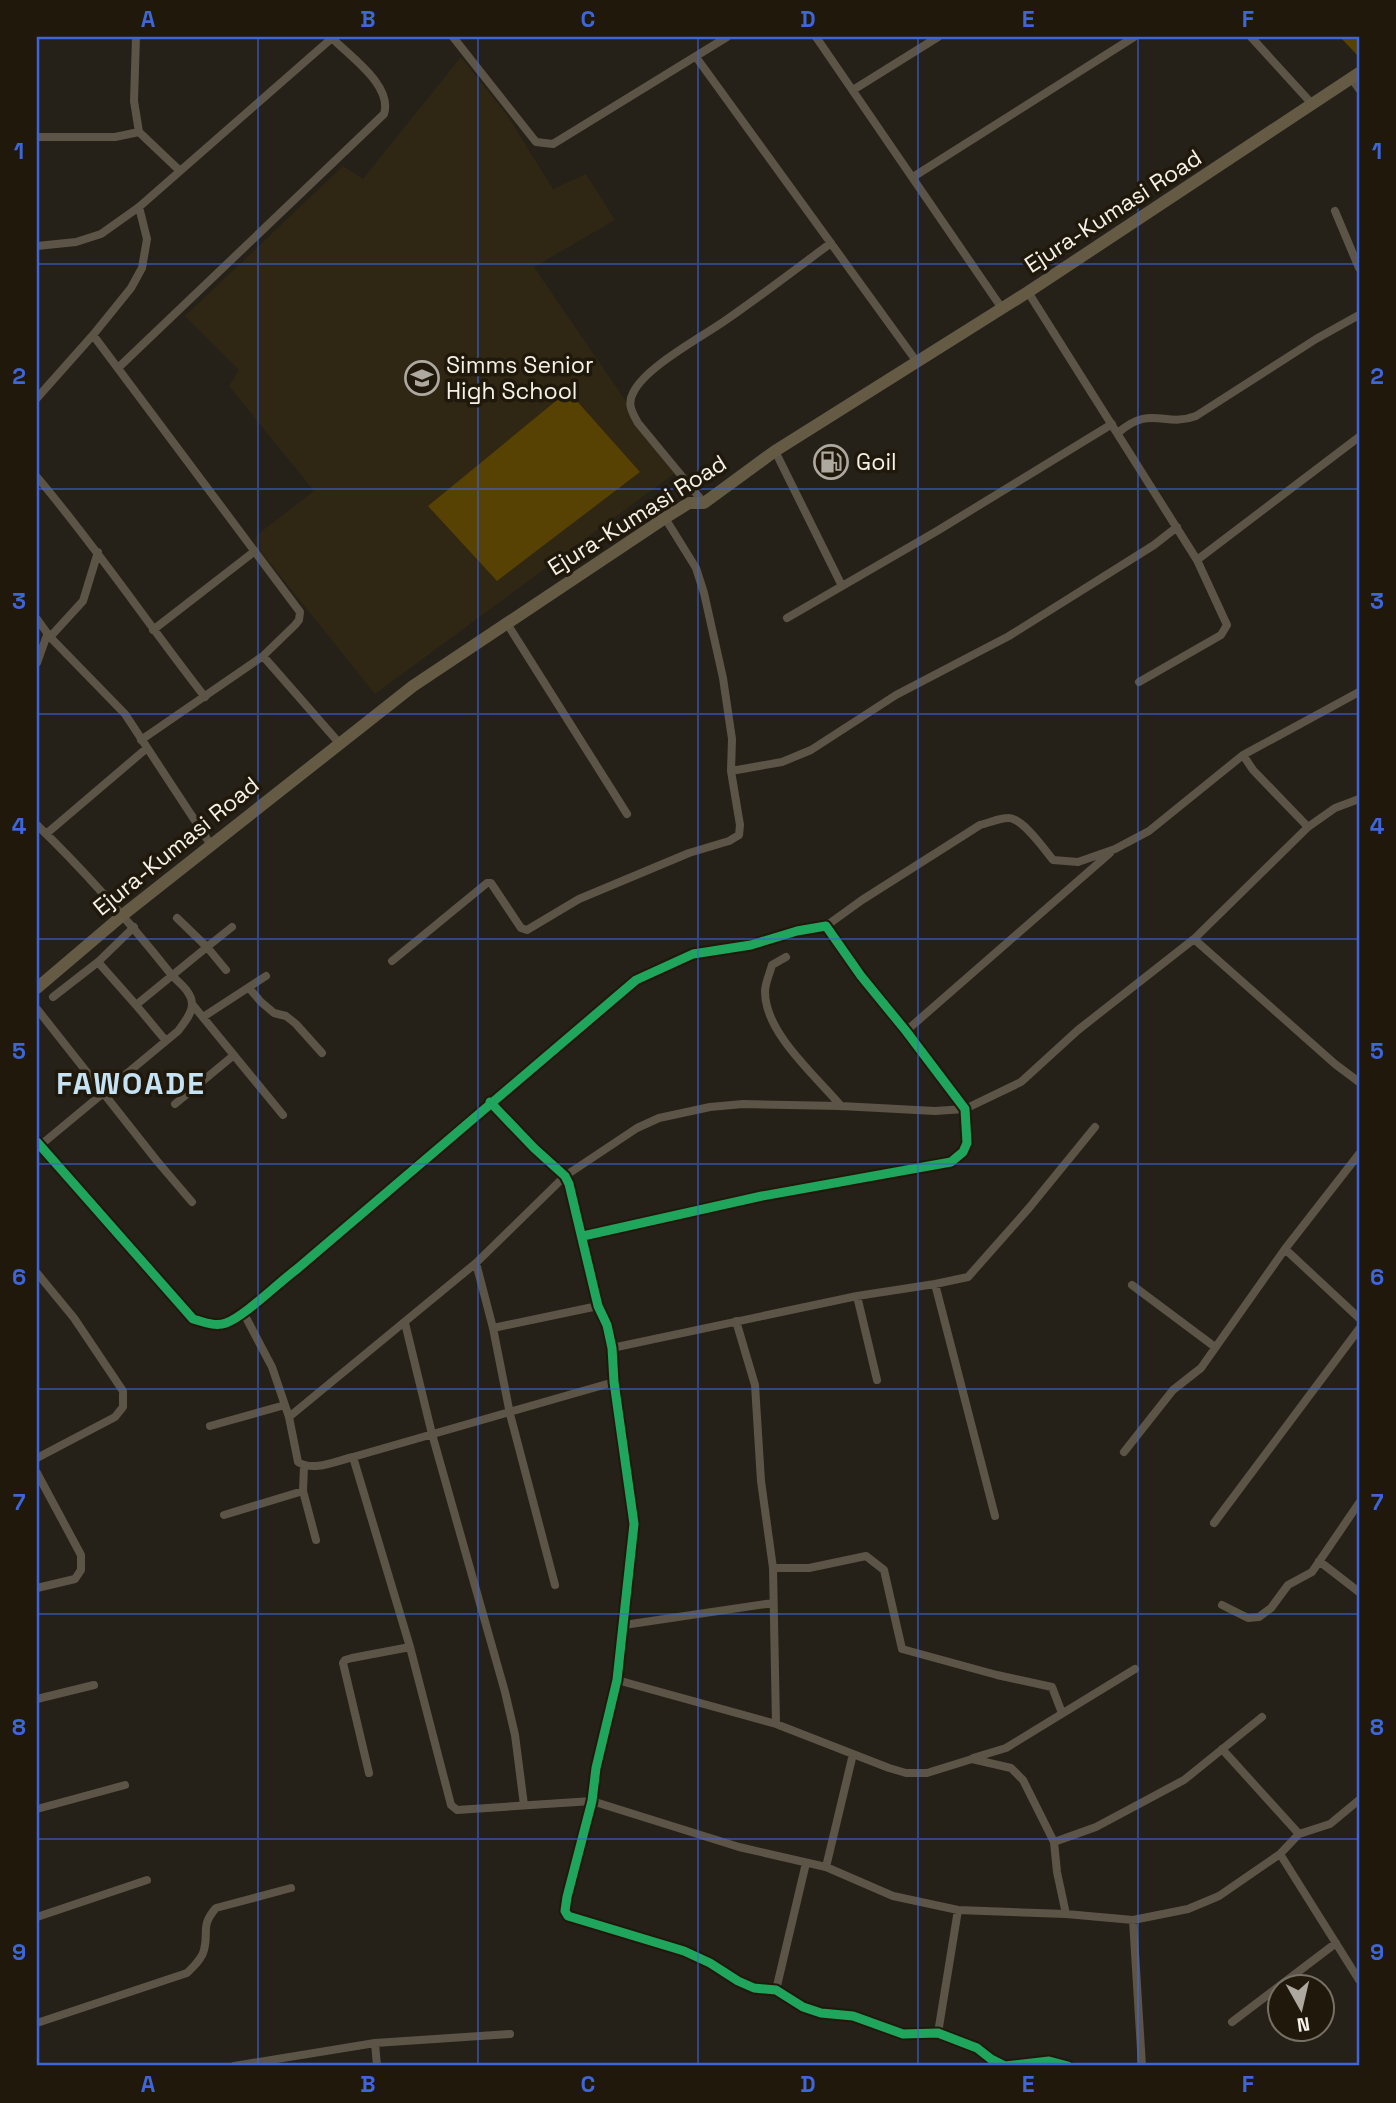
<svg xmlns="http://www.w3.org/2000/svg" width="1396" height="2103" viewBox="0 0 1396 2103" font-family="'Space Grotesk',sans-serif">
<rect width="100%" height="100%" fill="#252119"/>
<path fill="#2f2714" d="M461,57L507,115L553,189L586,174L615,220L534,267L675,473L375,694L257,547L255,540L258,534L314,491L229,386L239,370L185,316L343,166L363,179Z"/>
<path fill="#574103" d="M1340,37H1359V55L1358,56Z
M568,391L640,472L497,581L428,506Z"/>
<g fill="none" stroke-linecap="round" stroke-linejoin="round">
<path stroke="#5c5446" stroke-width="8" d="M136,37L134,101L139,132L180,171
M453,37L536,142L553,144L727,37
M816,37L1001,307
M1251,37L1313,105
M696,57L917,362
M1351,78L1359,89
M853,90L938,37
M37,137H115L139,132
M913,177L1134,37
M1335,211L1359,268
M37,246L76,242L101,234L139,207L332,38
M1028,292L1197,560L1227,625L1221,635L1139,682
M93,335L300,612L299,620L295,625L263,656L141,740
M118,368L384,114C393,85 349,56 331,37
M37,398L93,335L131,288L142,268L147,239L139,207
M1118,433C1150,404 1165,428 1196,416L1316,339L1359,315
M775,451L842,586
M37,477C97,548 148,624 205,697
M704,503L638,423C632,412 627,404 633,393C645,367 702,337 726,320C762,295 796,269 831,243
M1197,560L1359,437
M787,618L937,531L1112,424
M37,619L50,637L125,714L211,845
M506,622L627,814
M153,630L255,551
M50,637L83,601L98,552
M263,656L340,744
M37,663L47,635
M1243,755L1253,770L1308,827L1335,808L1359,799
M731,771L782,762L811,750L896,695L1009,636L1154,545L1177,527
M37,825C87,873 127,919 170,973C177,982 191,990 192,1003C193,1013 183,1024 178,1031L37,1148
M46,834L147,748
M826,926L862,900L980,825C989,823 999,818 1008,818C1022,817 1044,849 1053,860L1078,862L1115,849L1149,831L1243,755L1359,692
M134,927L98,962L136,1005L207,947L177,918
M1194,939L1335,1064L1359,1082
M786,957L772,965C770,973 765,983 765,992C765,1033 816,1076 841,1106
M392,961L487,883H491L521,928L527,930L579,899L689,853L729,841L739,835L740,825L731,771L732,739L723,678L704,593L696,568L665,518
M226,970L207,947L232,927
M249,988L261,1002L274,1013L286,1016L296,1024L322,1053
M53,997L98,962
M192,1004L283,1115
M136,1005L166,1041
M37,1009L157,1161L192,1202
M203,1017L266,976
M906,1031L1110,853
M490,1102L534,1148L565,1176L569,1184L598,1306L607,1325L612,1348L614,1382L634,1524L617,1680L596,1768L592,1801L567,1897L565,1911L568,1916L684,1951L710,1963L738,1981L754,1988L776,1990L803,2007L821,2013L853,2016L903,2034L938,2033L977,2048L991,2059L1005,2066L1049,2061L1068,2066
M175,1104L234,1055
M37,1142L193,1319C204,1322 215,1327 226,1323C245,1316 279,1282 297,1269L636,980L693,954L751,945L797,931L826,926L861,976L906,1031L965,1109L967,1143L963,1152L951,1162L762,1196L583,1236
M1285,1249L1359,1318
M476,1263L493,1328L510,1414L555,1585
M37,1273L74,1318L123,1391V1407L115,1417L37,1458
M935,1284L995,1516
M1132,1285L1215,1347
M857,1296L877,1380
M243,1312L272,1367L289,1417L298,1462C313,1472 336,1461 353,1457L614,1382
M736,1321L755,1385L761,1481L773,1568L776,1724
M405,1323L432,1434L505,1692L515,1735L524,1805
M493,1328L598,1306
M612,1348L857,1296L935,1284L968,1277L1029,1208L1095,1127
M289,1417L476,1263L565,1176L637,1128L659,1118L710,1107L743,1104L841,1106L935,1111L965,1109L1021,1082L1078,1030L1194,939L1308,827
M210,1426L285,1405
M1124,1452L1173,1390L1201,1368L1285,1249L1359,1154
M353,1457L410,1647L451,1805L457,1810L592,1801L739,1847L826,1867L893,1896L958,1910L1066,1914L1133,1920L1188,1909L1219,1896L1280,1854L1299,1834L1330,1824L1359,1800
M304,1466L303,1491L316,1540
M37,1473L81,1555V1570L75,1579L37,1588
M224,1515L303,1491
M1214,1523L1359,1329
M1319,1561L1359,1592
M773,1568H809L866,1556L884,1570L902,1649L997,1675L1052,1687L1062,1713
M1222,1605L1248,1618L1259,1617L1271,1608L1288,1585L1312,1572L1359,1503
M624,1625L773,1603
M617,1680L776,1724L889,1768L906,1773H927L972,1759L1011,1768L1023,1780L1054,1842L1057,1872L1066,1914
M37,1699L94,1685
M1222,1749L1299,1834
M973,1758L1006,1748L1135,1669
M369,1773L343,1663L345,1660L352,1658L410,1647
M37,1809L125,1785
M1054,1842L1096,1827L1184,1780L1262,1717
M1280,1854L1359,1980
M826,1867L853,1754
M37,1917L147,1880
M1133,1920L1142,2066
M776,1990L806,1863
M1232,2022L1336,1943
M37,2023L187,1973C193,1967 202,1959 204,1950C209,1932 200,1926 216,1908L291,1888
M938,2033L958,1910
M375,2043L377,2066
M234,2066L375,2043L510,2034"/>
<path stroke="#655b45" stroke-width="12" d="M37,988L124,914L413,686L665,518L689,503H704L775,451L1028,292L1359,73"/>
<g stroke="#20190b" stroke-width="13">
<path id="cycleway" d="M490,1102L534,1148L565,1176L569,1184L598,1306L607,1325L612,1348L614,1382L634,1524L617,1680L596,1768L592,1801L567,1897L565,1911L568,1916L684,1951L710,1963L738,1981L754,1988L776,1990L803,2007L821,2013L853,2016L903,2034L938,2033L977,2048L991,2059L1005,2066L1049,2061L1068,2066
M37,1142L193,1319C204,1322 215,1327 226,1323C245,1316 279,1282 297,1269L636,980L693,954L751,945L797,931L826,926L861,976L906,1031L965,1109L967,1143L963,1152L951,1162L762,1196L583,1236"/>
</g>
<use href="#cycleway" stroke="#20a55d" stroke-width="9"/>
</g>
<path fill="none" stroke="#3e66da" stroke-width="2" stroke-opacity="0.55" d="M258,37V2066M478,37V2066M698,37V2066M918,37V2066M1138,37V2066M37,264H1359M37,489H1359M37,714H1359M37,939H1359M37,1164H1359M37,1389H1359M37,1614H1359M37,1839H1359"/>
<defs>
<g id="school-ring" transform="scale(1.75)"><circle r="9.5" fill="#20190b" stroke="#ada8a0" stroke-width="1.5"/><path d="M0-5L7-2L0 1L-7-2ZM-4 1L0 2.5L4 1V4Q0 6-4 4Z" fill="#ada8a0"/></g>
<g id="fuel-ring" transform="scale(1.75)"><circle r="9.5" fill="#20190b" stroke="#ada8a0" stroke-width="1.5"/><path d="M-5.5-6h7V0h2V4h1.3V-2.5L3-4.5l.8-.8L6-3V5H2.5V1h-1V6h-7ZM-4.2-4.7v3.2H.2V-4.7Z" fill="#ada8a0"/></g>
</defs>
<g fill-rule="evenodd">
<use href="#school-ring" x="422" y="378"/>
<use href="#fuel-ring" x="831" y="462"/>
</g>
<g text-anchor="middle" dominant-baseline="central" stroke-width="7" stroke-linejoin="round" paint-order="stroke">
<g font-size="23" fill="#f6f1e8" stroke="#20190b">
<text transform="translate(1113 211) rotate(-33)">Ejura-Kumasi Road</text>
<text transform="translate(637 515) rotate(-32)">Ejura-Kumasi Road</text>
<text transform="translate(176 846) rotate(-39)">Ejura-Kumasi Road</text>
</g>
<g font-size="23" fill="#f6f1e8" stroke="#20190b" text-anchor="start">
<text x="446" y="365">Simms Senior<tspan x="446" dy="26">High School</tspan></text>
<text x="856" y="462">Goil</text>
</g>
<g font-size="30" font-weight="bold" letter-spacing="2" fill="#c6e3f5" stroke="#20190b">
<text x="131" y="1083">FAWOADE</text>
</g>
</g>
<rect width="1396" height="2103" fill="none" stroke="#20190b" stroke-width="77"/>
<g transform="translate(1301 2008) rotate(172)"><circle r="33" fill="#20190b" stroke="#766f63" stroke-width="2"/>
<path d="M0-5L12 26L0 18L-12 26Z" fill="#ada8a0"/>
<text y="-10" font-size="19" font-weight="bold" text-anchor="middle" fill="#f6f1e8">N</text>
</g>
<rect x="38" y="38" width="1320" height="2026" fill="none" stroke="#3e66da" stroke-width="2.5"/>
<g font-size="23" text-anchor="middle" font-weight="bold" fill="#3e66da">
<text x="148" y="27">A</text>
<text x="368" y="27">B</text>
<text x="588" y="27">C</text>
<text x="808" y="27">D</text>
<text x="1028" y="27">E</text>
<text x="1248" y="27">F</text>
<text x="19" y="159">1</text>
<text x="1377" y="159">1</text>
<text x="19" y="384">2</text>
<text x="1377" y="384">2</text>
<text x="19" y="609">3</text>
<text x="1377" y="609">3</text>
<text x="19" y="834">4</text>
<text x="1377" y="834">4</text>
<text x="19" y="1059">5</text>
<text x="1377" y="1059">5</text>
<text x="19" y="1285">6</text>
<text x="1377" y="1285">6</text>
<text x="19" y="1510">7</text>
<text x="1377" y="1510">7</text>
<text x="19" y="1735">8</text>
<text x="1377" y="1735">8</text>
<text x="19" y="1960">9</text>
<text x="1377" y="1960">9</text>
<text x="148" y="2092">A</text>
<text x="368" y="2092">B</text>
<text x="588" y="2092">C</text>
<text x="808" y="2092">D</text>
<text x="1028" y="2092">E</text>
<text x="1248" y="2092">F</text>
</g>
</svg>
